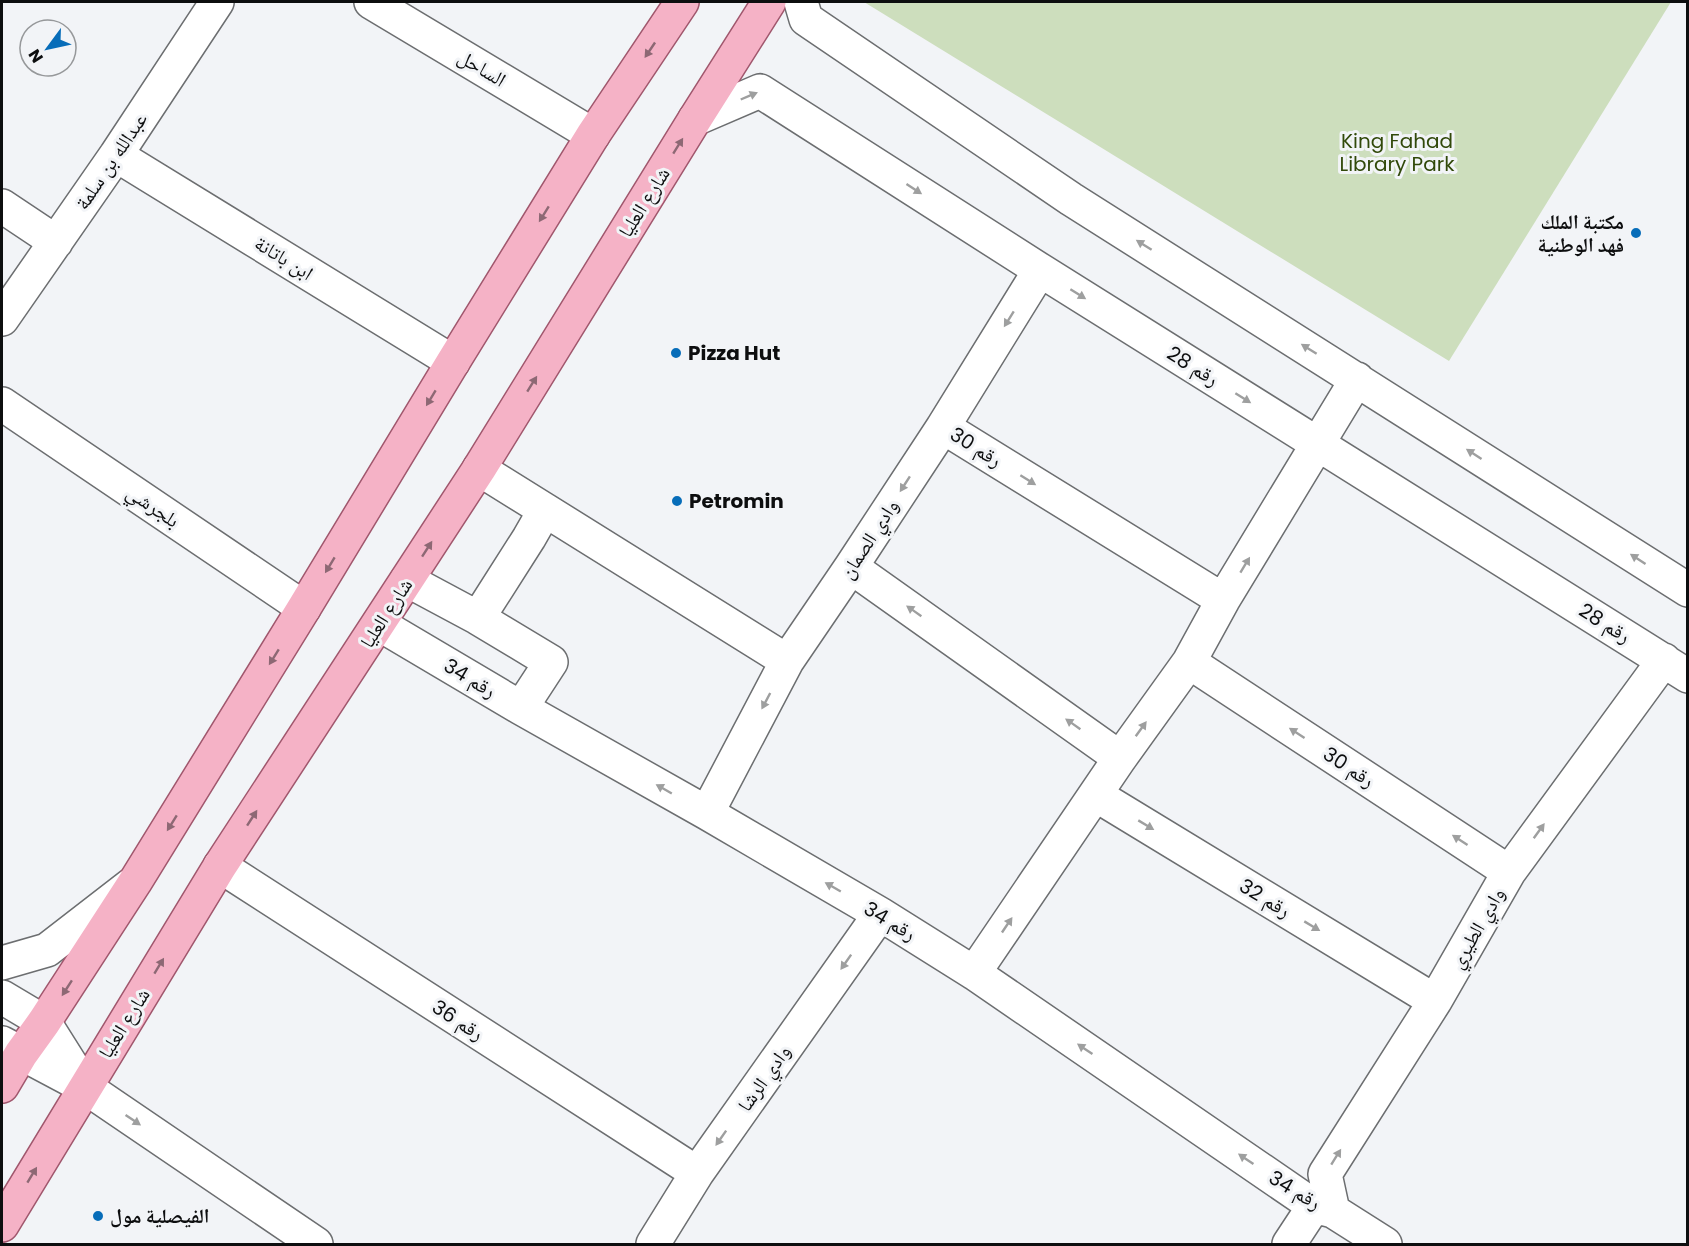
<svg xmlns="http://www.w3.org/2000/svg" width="1689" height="1246" viewBox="0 0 1689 1246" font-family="Poppins,'Noto Naskh Arabic',sans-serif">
<rect width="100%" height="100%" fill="#f2f4f7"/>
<path fill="#cddebd" d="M864,2H1671L1449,361Z"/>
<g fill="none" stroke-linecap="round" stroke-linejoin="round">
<g stroke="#6c6e70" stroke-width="36">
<path id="minor" d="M371,2L593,135
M801,2L806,19L1071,199L1688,590
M695,119L760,91L1040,270L1688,676
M116,155L453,362
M2,206L56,242
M2,319L116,155L217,2
M2,404L304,608
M943,427L1223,600
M545,510L787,661
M851,567L1120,758
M407,580L478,618L551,662L521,708
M478,618L529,538L545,510L479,469
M379,624L521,708L707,813L880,914L974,973L1314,1206L1333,1211L1385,1244
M1189,662L1509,872
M1096,795L1435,1001
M707,813L787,661L851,567L943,427L1040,270
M220,866L697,1173
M2,963L47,950L131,885
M974,973L1120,758L1189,662L1223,600L1357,379
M2,997L44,1022L85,1087L316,1244
M2,1043L85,1087
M1333,1211L1325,1174L1435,1001L1509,872L1664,660
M653,1244L697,1173L880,914
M1289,1244L1314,1206"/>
</g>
<g stroke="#a0576d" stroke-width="36">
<path id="major" d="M2,1086L21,1054L44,1022L135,882L304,608L453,362L593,135L682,2
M2,1225L220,866L479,469L695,119L769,2"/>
</g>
<use href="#minor" stroke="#fff" stroke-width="33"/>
<use href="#major" stroke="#f5b2c6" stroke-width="33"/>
</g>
<defs><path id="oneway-solid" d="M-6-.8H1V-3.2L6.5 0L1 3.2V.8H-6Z" transform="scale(1.5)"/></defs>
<g fill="#8d6874">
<use href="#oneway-solid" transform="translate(650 50) rotate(124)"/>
<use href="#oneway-solid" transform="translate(678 146) rotate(-58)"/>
<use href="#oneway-solid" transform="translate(544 214) rotate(122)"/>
<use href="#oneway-solid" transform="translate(532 384) rotate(-58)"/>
<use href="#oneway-solid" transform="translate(431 398) rotate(121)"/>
<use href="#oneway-solid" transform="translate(427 549) rotate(-57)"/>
<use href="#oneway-solid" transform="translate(330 565) rotate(121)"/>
<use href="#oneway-solid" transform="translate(274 657) rotate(122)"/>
<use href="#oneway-solid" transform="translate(252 818) rotate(-57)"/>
<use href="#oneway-solid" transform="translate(172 823) rotate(122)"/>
<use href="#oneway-solid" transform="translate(159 966) rotate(-59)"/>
<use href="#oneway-solid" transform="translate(67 988) rotate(123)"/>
<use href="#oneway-solid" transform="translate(32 1175) rotate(-59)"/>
</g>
<g fill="#9e9f9f">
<use href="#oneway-solid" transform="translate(749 96) rotate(-23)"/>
<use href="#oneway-solid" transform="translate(914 189) rotate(33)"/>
<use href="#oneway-solid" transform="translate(1144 245) rotate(-148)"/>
<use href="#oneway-solid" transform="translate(1078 294) rotate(32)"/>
<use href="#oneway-solid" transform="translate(1009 319) rotate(122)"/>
<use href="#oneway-solid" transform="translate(1309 349) rotate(-148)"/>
<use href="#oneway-solid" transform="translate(1243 398) rotate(32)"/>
<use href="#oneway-solid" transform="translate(1474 454) rotate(-147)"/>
<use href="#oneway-solid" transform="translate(1028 480) rotate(32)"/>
<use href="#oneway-solid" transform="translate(905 484) rotate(123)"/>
<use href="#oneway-solid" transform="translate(1638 559) rotate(-147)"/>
<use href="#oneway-solid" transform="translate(1245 565) rotate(-59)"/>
<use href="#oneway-solid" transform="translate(914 611) rotate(-145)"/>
<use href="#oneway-solid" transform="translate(766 701) rotate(118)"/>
<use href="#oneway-solid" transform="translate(1073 724) rotate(-145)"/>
<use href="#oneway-solid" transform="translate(1141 729) rotate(-54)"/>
<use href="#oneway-solid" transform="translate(1297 733) rotate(-147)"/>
<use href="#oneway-solid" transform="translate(664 789) rotate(-150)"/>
<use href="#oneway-solid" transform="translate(1146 825) rotate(31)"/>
<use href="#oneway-solid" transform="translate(1539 831) rotate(-54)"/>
<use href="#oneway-solid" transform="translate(1460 840) rotate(-147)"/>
<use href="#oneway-solid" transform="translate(833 887) rotate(-150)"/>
<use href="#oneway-solid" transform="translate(1007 925) rotate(-56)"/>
<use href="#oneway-solid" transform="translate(1312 926) rotate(31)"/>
<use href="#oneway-solid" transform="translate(846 962) rotate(125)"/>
<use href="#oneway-solid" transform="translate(1085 1049) rotate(-146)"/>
<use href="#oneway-solid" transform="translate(133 1120) rotate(34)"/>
<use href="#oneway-solid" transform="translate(721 1138) rotate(125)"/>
<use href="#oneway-solid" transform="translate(1336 1157) rotate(-58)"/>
<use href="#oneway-solid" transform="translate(1246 1159) rotate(-146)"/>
</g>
<g fill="#076db9" stroke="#f2f4f7" stroke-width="2">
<circle cx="1636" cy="233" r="6"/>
<circle cx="676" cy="353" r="6"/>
<circle cx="677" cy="501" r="6"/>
<circle cx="98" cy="1216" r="6"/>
</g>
<g text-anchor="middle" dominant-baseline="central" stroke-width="6" stroke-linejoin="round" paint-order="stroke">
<g font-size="20" fill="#0d0e0f" stroke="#f2f4f7">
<text transform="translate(482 68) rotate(31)">الساحل</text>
<text transform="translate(111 161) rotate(-56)">عبدالله بن سلمة</text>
<text transform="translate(644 202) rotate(-58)">شارع العليا</text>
<text transform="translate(284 258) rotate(32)">ابن باتانة</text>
<text transform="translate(1193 366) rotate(32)">رقم 28</text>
<text transform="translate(976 447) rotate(32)">رقم 30</text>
<text transform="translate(153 506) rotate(34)">بلجرشي</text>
<text transform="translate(869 539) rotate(-57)">وادي الصمان</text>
<text transform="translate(386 613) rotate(-57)">شارع العليا</text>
<text transform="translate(1605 623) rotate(32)">رقم 28</text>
<text transform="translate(470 678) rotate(31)">رقم 34</text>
<text transform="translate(1349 767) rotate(33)">رقم 30</text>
<text transform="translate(1265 898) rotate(31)">رقم 32</text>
<text transform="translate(890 921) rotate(31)">رقم 34</text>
<text transform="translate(1477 928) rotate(-60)">وادي الطيري</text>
<text transform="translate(458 1020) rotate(33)">رقم 36</text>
<text transform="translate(124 1023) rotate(-58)">شارع العليا</text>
<text transform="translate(764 1078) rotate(-55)">وادي الرشا</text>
<text transform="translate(1295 1190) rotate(31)">رقم 34</text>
</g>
<g font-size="20" fill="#31490a" stroke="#f2f4f7">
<text x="1397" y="141">King Fahad<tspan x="1397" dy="23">Library Park</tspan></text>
</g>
<g font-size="20" font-weight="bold" fill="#0d0e0f" stroke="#f2f4f7" text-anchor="start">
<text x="1624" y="222" text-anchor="end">مكتبة الملك<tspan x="1624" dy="23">فهد الوطنية</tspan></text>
<text x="688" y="353">Pizza Hut</text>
<text x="689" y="501">Petromin</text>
<text x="110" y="1216">الفيصلية مول</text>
</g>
</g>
<rect width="1689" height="1246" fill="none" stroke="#0d0e0f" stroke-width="6"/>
<g transform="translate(48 48) rotate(237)"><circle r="28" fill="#f2f4f7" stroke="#96989a" stroke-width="1.5"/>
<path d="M0-4.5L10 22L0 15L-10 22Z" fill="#076db9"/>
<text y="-9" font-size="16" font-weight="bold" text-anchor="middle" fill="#0d0e0f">N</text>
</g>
</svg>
